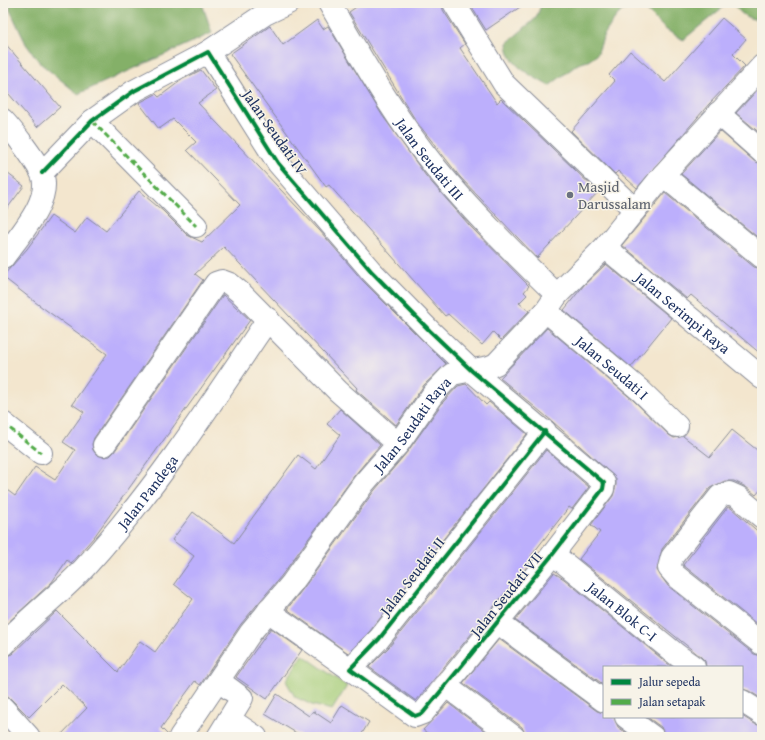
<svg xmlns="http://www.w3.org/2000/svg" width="765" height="740" viewBox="0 0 765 740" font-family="'Gentium Book Plus',serif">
<rect width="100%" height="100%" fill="#f7f3e8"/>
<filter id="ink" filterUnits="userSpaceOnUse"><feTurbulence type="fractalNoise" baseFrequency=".025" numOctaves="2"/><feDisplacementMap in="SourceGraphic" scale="8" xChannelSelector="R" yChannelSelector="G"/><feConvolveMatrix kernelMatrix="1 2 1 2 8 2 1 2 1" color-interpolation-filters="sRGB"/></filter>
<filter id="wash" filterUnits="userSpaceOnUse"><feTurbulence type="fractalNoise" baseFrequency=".012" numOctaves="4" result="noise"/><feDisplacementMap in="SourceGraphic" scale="16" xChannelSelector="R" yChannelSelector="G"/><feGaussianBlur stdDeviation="0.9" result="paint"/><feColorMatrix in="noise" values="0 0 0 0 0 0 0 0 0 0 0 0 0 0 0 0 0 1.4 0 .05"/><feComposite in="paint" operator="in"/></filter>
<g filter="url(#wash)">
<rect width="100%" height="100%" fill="#f3e6ce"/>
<path fill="#a6cd78" stroke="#607e6b" d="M303,655L347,686L332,710L312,705L295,697L286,681Z"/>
<path fill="#84b068" stroke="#507063" d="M10,3H202L212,33L78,94L40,63L26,44L10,10Z
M542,3H728L683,40L665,29L641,5L622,11L615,18L604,35L597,55L588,61L578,64L549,86C531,75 508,66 507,43L536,18Z
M733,3H762V19C749,21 740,14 733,3Z"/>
<g id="blocks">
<path fill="#bcaffc" d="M362,3H442L443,10L465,44L460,48L497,103L501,99L598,192L537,258L460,177L416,121L349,12Z
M469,3H526L486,30Z
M722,18L746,39L733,54L745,66L709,104L637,188L618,171L615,174L571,131L615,81L609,75L630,51L665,82Z
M317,20L323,29L328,26L382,115L426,176L470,226L529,286L524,292L527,295L519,303L529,311L501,340L493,332L482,345L448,314L445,316L329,185L326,187L230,54L270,26L283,45Z
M3,41L60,107L37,127L3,87Z
M201,70L216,90L198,103L320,231L363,281L446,364L424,385L396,425L356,390L357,388L224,247L195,274L203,280L94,438L92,444L93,450L97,455L103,457L110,456L114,452L223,295L250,320L94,537L71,563L67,560L52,582L3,627V487L15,496L35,467L55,480L75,450L63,442L84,412L72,404L107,354L39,305L3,277V276L27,249L51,216L75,233L87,217L106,231L139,191L163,211L187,235L202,242L240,205L187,150L196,142L173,119L159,129L139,103L156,94L159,97L183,79Z
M762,85V135L736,113Z
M720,131L754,161L762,164V241L681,174Z
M3,170L24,186L3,214Z
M665,193L754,267L762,269V355L691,295L687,299L622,245Z
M606,264L671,318L631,367L564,310L584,285Z
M547,328L633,400L669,435L674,438L683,436L710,457L732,430L762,454V488L756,495L746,487L734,481H725L710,488L662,549L657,570L668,586L754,654L762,656V699L749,691L742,689V667H706L705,661L701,657L579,559L600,532L591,525L613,496L616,485V478L553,422L500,378Z
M466,384L486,405L489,402L527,434L370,631L348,653L287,609L302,590L374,491L408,451L443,402L458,386Z
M340,409L380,445L354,476L282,575L241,624L200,685L195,681L161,728L168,735V737H59L87,708L62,684L29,717L3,691V657L12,654L57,611L118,672L140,641L155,652L193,599L174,584L194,556L172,540L193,512L234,543L298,455L316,469L340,435L327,424Z
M546,450L589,487L572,509L569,507L531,556L534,558L416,701L369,667L389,647Z
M728,507L731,508L762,535V628L683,565Z
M554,573L564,579L672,667H604V685L515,620Z
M271,628L302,650L267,699L236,677Z
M499,639L597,711L604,713V717H614L618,727L632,737H526L522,727L463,683Z
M277,694L309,716L313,711L331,723L342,705L369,722L360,737H303L265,714Z
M448,703L493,737H433L423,730Z
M742,716L755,724L762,726V729L756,737H665L661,727L647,717Z"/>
</g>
</g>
<g filter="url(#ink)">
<use href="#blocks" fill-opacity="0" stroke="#878a96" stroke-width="1"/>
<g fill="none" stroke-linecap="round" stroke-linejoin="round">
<g stroke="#878a96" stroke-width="24">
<g id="minor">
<path id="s1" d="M329,3C362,59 394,117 436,168C473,213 515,254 557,295"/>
<path d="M454,3L504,84L635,210"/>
<path d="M208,52L265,14L288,3"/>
<path d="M718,113L762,152"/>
<path d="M3,120C14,132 34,158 41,172C55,198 17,238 3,258"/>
<path d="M92,121L196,226"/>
<path d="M42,173L92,121L134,91L208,52L278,163L372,272L430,331L472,371L604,483L603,489L553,554L423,713L415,716L350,669L379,639L545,431"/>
<path d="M663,175L762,257"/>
<path id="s2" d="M605,247L762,378"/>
<path id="s3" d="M546,311L641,391L677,426"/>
<path d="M3,423L41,453"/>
<path d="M104,445L209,293L216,283L222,281L230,284L242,294L338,391L398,444"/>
<path d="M762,517L738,497L729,493L720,496L672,557L669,568L676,576L762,644"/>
<path id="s4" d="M553,554L677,655L694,667"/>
<path d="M268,611L350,669"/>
<path d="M497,622L604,701"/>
<path id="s5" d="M3,645C29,616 61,594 86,566C155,490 211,404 268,319"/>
<path d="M446,686L514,737"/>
<path d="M742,701L762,714"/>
<path d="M3,708L29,737"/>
<path d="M626,717L653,737"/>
<path d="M229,719L256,737"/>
<path id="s6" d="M180,737L251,632L292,583L364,483L398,444L433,394L452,374L489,367L496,364L546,311L557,295L605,247L663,175L762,66"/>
<path d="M218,737L242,698L219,681"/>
</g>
</g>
<use href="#minor" stroke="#fff" stroke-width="22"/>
<path stroke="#52ab49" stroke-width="3" stroke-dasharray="6 3" stroke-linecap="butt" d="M92,121L196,226
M3,423L41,453"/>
<g stroke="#f7f3e8" stroke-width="6">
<path id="cycleway" d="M42,173L92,121L134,91L208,52L278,163L372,272L430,331L472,371L604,483L603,489L553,554L423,713L415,716L350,669L379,639L545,431"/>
</g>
<use href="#cycleway" stroke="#00873e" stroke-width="4"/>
</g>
</g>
<circle fill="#6b7280" stroke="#f7f3e8" stroke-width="1.5" cx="570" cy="195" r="4"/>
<g text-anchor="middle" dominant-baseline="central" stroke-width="3" stroke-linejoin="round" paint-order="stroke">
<g font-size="15" fill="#1b2f5e" stroke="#f7f3e8">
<text transform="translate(275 132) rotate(55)">Jalan Seudati IV</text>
<text stroke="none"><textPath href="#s1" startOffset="186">Jalan Seudati III</textPath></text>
<text stroke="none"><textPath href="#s2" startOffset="102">Jalan Serimpi Raya</textPath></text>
<text stroke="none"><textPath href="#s3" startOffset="87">Jalan Seudati I</textPath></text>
<text stroke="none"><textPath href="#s6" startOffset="390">Jalan Seudati Raya</textPath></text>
<text stroke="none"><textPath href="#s5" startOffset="211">Jalan Pandega</textPath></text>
<text transform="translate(412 576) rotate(-52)">Jalan Seudati II</text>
<text transform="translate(506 594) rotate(-51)">Jalan Seudati VII</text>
<text stroke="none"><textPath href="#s4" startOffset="90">Jalan Blok C-I</textPath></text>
</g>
<g font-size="15" fill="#5b616d" stroke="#f7f3e8" text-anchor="start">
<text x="578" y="186">Masjid<tspan x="578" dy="17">Darussalam</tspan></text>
</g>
</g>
<rect width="765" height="740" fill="none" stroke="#f7f3e8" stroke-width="16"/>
<rect x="603" y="666" width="140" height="52" fill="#f7f3e8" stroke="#9fa5b1"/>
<rect x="611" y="679" width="20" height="6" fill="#00873e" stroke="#9fa5b1"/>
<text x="639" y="686" font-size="12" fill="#1b2f5e">Jalur sepeda</text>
<rect x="611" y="699" width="20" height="6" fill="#52ab49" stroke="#9fa5b1"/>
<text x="639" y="706" font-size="12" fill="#1b2f5e">Jalan setapak</text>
</svg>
